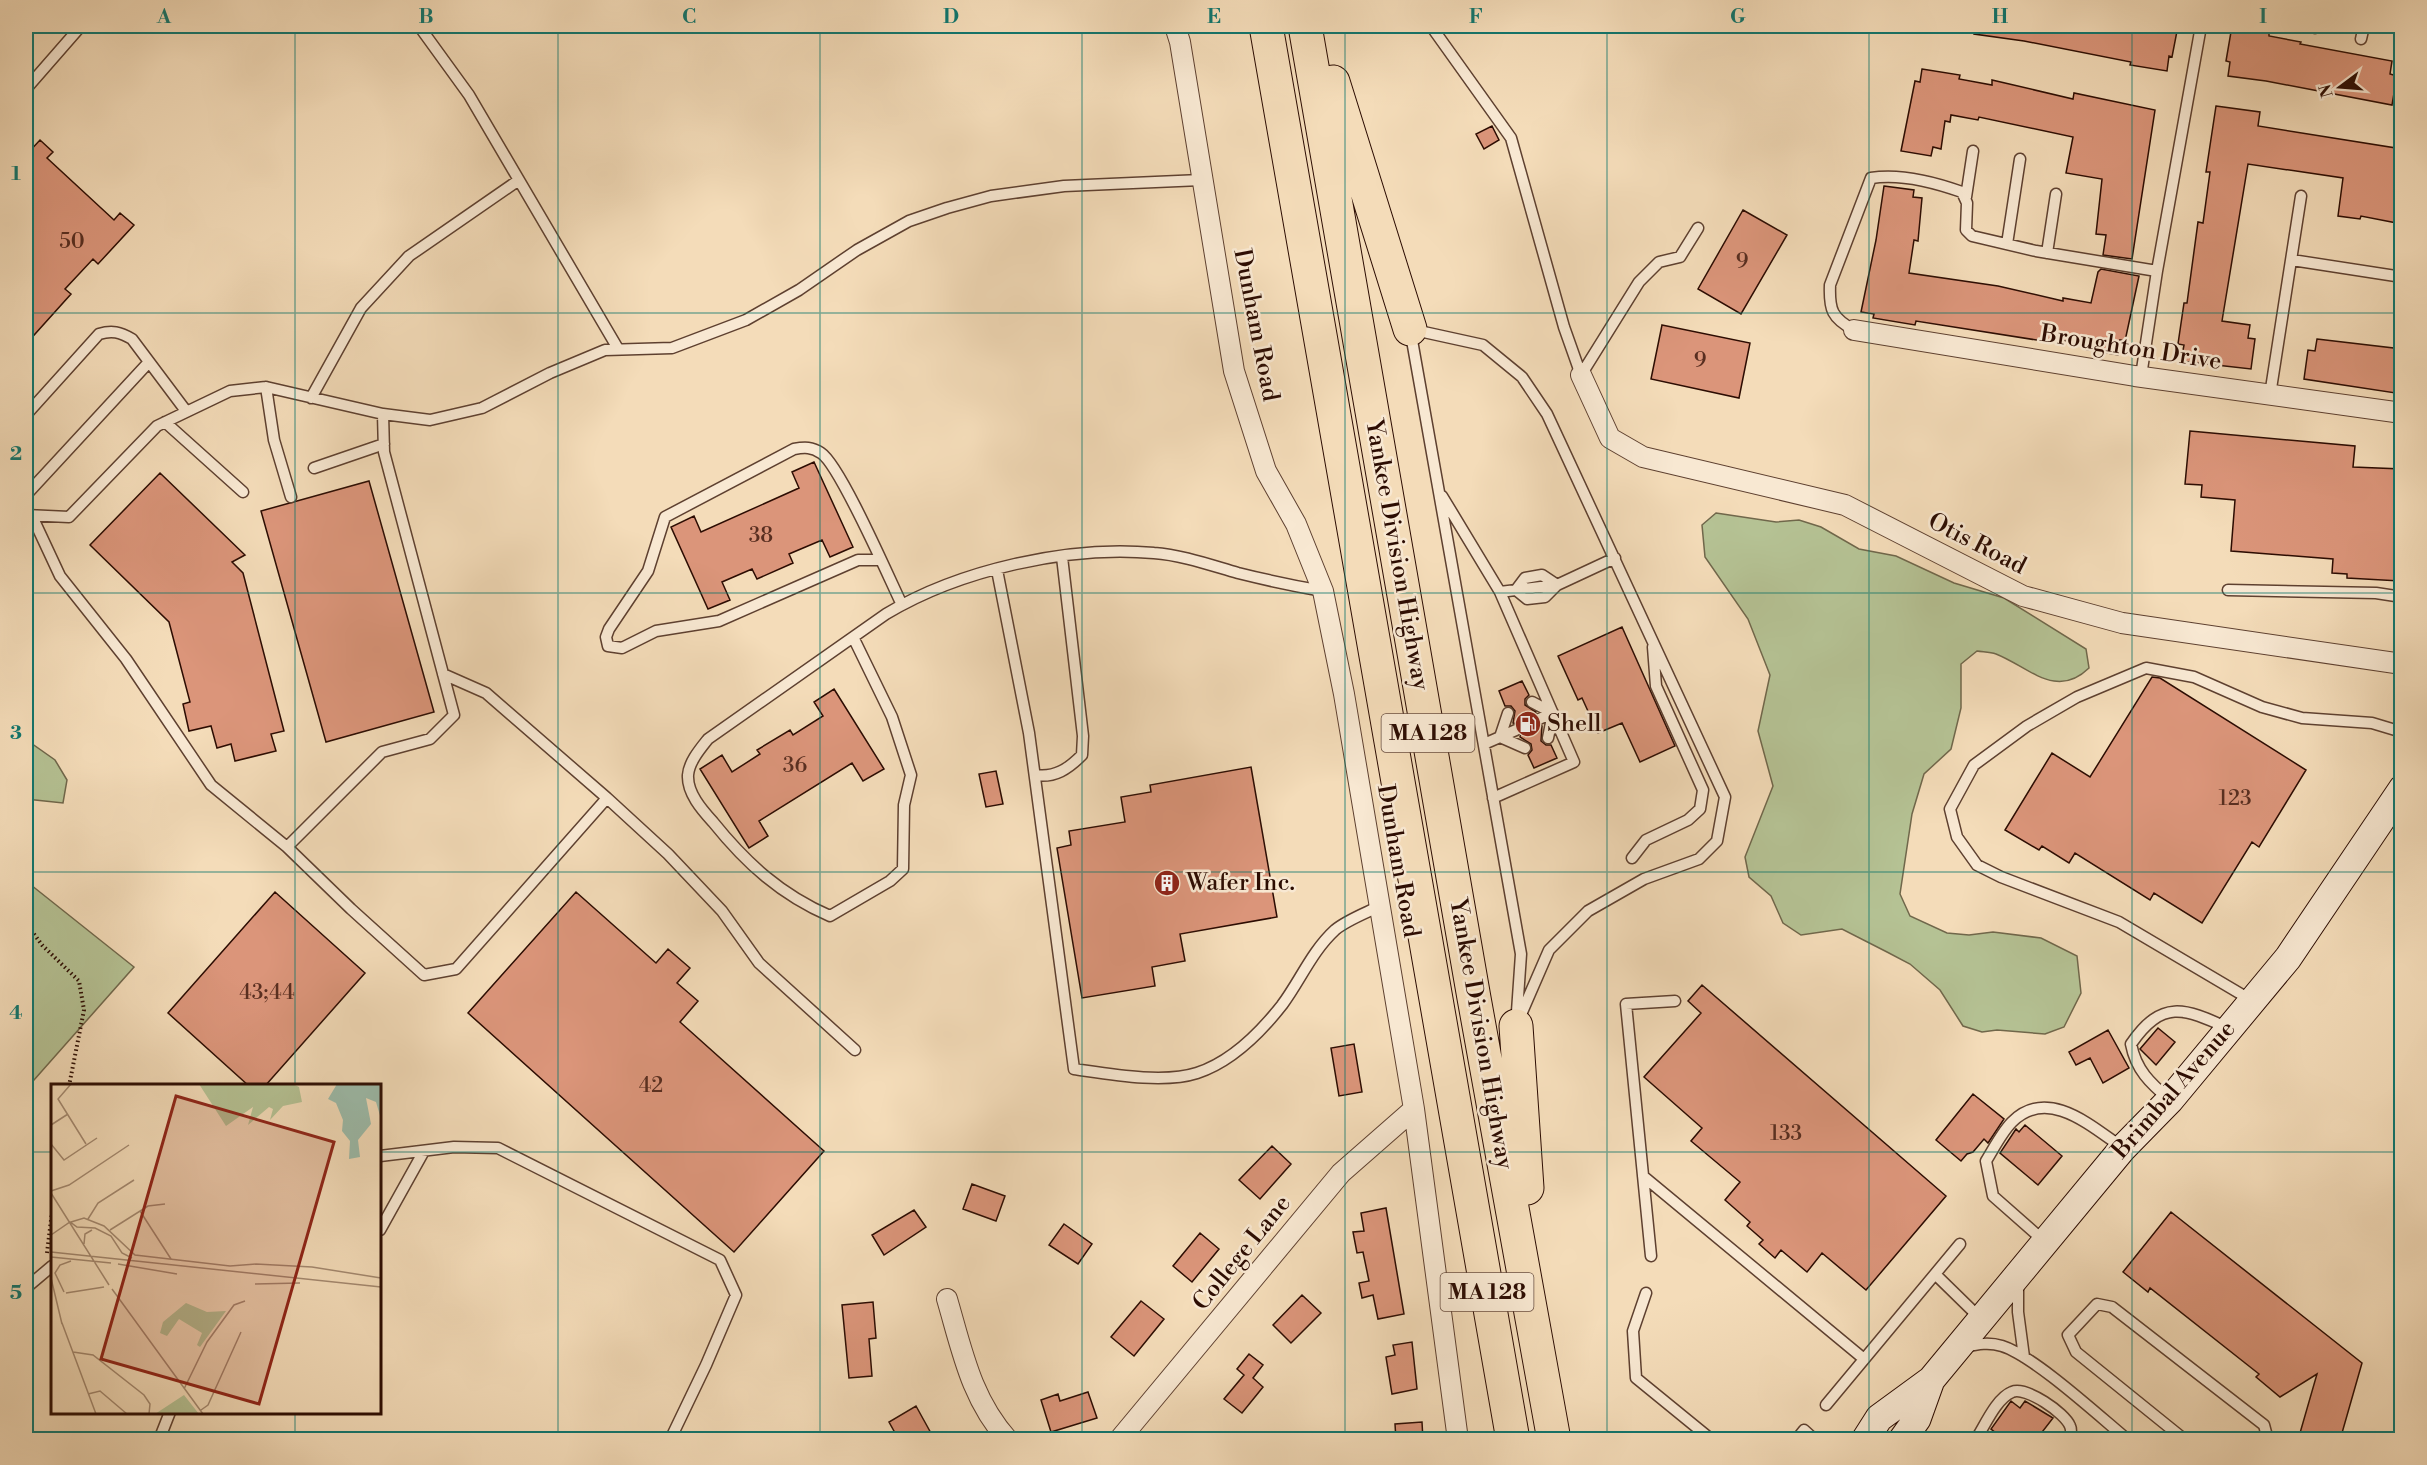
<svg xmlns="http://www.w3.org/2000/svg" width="2427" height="1465" viewBox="0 0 2427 1465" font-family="'Libre Bodoni',serif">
<rect width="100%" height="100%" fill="#f4dcb9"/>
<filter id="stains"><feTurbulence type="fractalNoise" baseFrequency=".00333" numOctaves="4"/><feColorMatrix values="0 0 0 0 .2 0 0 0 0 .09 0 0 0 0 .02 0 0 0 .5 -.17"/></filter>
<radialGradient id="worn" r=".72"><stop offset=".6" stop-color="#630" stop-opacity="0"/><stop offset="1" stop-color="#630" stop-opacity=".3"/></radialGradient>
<path fill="#b5c294" stroke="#70674b" stroke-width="1.5" d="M1716,513L1776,522L1799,520L1821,527L1859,549L1896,556L1954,583L2004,598L2086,649L2089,668C2056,700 2029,667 1996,654C1990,652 1983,652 1977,651L1961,664V708L1951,749L1924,774L1912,814L1900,894L1910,916L1947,933L1969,935L1993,932L2041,938L2077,956L2081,993L2064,1027L2045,1034L1997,1030L1982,1032L1963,1026L1940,990L1910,964L1887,952L1842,929L1801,935L1783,923L1771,896L1749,877L1745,857L1773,786L1758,731L1770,675L1748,619L1705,557L1702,525Z
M26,733L31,743L55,760L67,780L63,803L26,799Z
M26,881L134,967L26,1089Z"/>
<path fill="#db957a" stroke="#2c0c02" stroke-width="1.5" d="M1975,26H2178L2172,57L2169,56L2167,71L2130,65L2131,62L2024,41L1974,34Z
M2232,26H2262L2261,31L2269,33V36L2301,42L2300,44L2392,61L2390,74L2397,76L2392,105L2266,81L2228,76L2230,62L2226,61Z
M1922,69L1960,75L1959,79L1992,85V80L2073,99L2074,93L2155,110L2132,259L2103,255L2106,235L2096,234L2102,179L2066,173L2073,137L1979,117L1978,120L1951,115L1950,122L1945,121L1941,149L1933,147L1931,156L1901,151L1915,81L1920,82Z
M2216,106L2260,112L2258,126L2402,149V224L2361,216L2360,219L2338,216L2343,178L2248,164L2222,321L2250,325L2248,338L2255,339L2251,369L2181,361L2184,345L2178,344L2184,303H2187L2198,222L2203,223L2210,172H2206Z
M1492,126L1499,140L1484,149L1476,134Z
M40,140L53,152L47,158L114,220L120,213L134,225L98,264L93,259L65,289L71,294L26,344V155Z
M1884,186L1914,190L1913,197L1922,198L1918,241L1914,240L1909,273L1998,286L2063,301V298L2091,303L2098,272L2101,269L2139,276L2125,341L2120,340L2118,355L2083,349L2084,344L2050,338L2049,342L1916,321L1915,325L1873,318L1874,314L1861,312L1876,240Z
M1743,210L1787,235L1741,314L1698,289Z
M1662,325L1750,343L1739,398L1651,379Z
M2317,339L2402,349V394L2304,379L2308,350L2315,351Z
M2190,431L2355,446L2353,467L2402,469L2400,581L2347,578V574L2332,573L2333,559L2231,551L2235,500L2201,497L2202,485L2185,484Z
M814,462L853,547L830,557L822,540L789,554L793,563L757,579L752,569L722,582L730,600L708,609L671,527L694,516L701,532L799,488L792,472Z
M160,473L245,555L232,562L243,573L284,731L271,734L276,751L235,761L231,744L217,748L211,726L189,731L183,704L190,702L169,622L90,545Z
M369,481L434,712L326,742L261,511Z
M1622,627L1675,746L1640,762L1622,723L1598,733L1582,698L1578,700L1558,656Z
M2152,677L2160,678L2306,770L2259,847L2252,842L2202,923L2154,893L2150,900L2075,853L2069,863L2042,846L2039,850L2005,830L2052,753L2090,777Z
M1522,681L1529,695L1525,699V705L1536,712L1532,718V722L1542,726L1541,741L1546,745H1551L1557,758L1534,768L1528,755L1532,750L1531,744L1520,737L1523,726L1513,723L1515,711L1511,706H1505L1499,691Z
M834,689L884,769L863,781L852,763L759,821L768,836L749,848L700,769L722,755L732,772L760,754L757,750L790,730L793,735L823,716L814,702Z
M1251,767L1277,917L1180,934L1185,961L1152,967L1155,986L1082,998L1057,848L1071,845L1069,831L1125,822L1121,797L1151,792L1150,785Z
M996,771L1003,804L986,807L979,774Z
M275,892L365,973L265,1086H249L168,1013Z
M576,892L656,963L668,949L690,968L677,983L698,1001L680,1022L824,1151L734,1252L468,1013Z
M1702,985L1946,1196L1866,1290L1822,1253L1807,1272L1781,1250L1775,1258L1759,1244L1763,1240L1747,1226L1750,1222L1725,1200L1740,1182L1691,1141L1702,1128L1644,1077L1701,1013L1688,1001Z
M2158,1028L2175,1042L2156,1065L2140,1049Z
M2108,1030L2129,1068L2103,1083L2090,1058L2076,1065L2069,1052Z
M1354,1044L1362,1092L1339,1096L1331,1048Z
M1973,1094L2004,1119L1988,1143L1984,1139L1973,1152L1967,1154L1961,1161L1936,1140Z
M2025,1125L2062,1156L2038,1185L2000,1153L2016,1129L2019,1132Z
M1272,1146L1291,1164L1260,1199L1239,1180Z
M972,1184L1005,1196L996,1221L963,1209Z
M1386,1208L1404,1314L1378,1319L1373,1295L1362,1298L1359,1283L1369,1281L1363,1252L1357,1253L1353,1232L1364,1231L1361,1213Z
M914,1210L926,1227L884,1255L872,1235Z
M2171,1212L2362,1363L2340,1440H2298L2317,1374L2280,1397L2256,1377L2259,1374L2150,1288L2148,1292L2123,1272Z
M1064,1224L1092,1244L1078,1264L1049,1245Z
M1200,1233L1219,1249L1192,1282L1173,1266Z
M1302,1295L1321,1313L1291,1343L1273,1325Z
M1141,1301L1164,1319L1134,1356L1111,1337Z
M873,1302L876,1338L869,1339L872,1376L849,1378L842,1305Z
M1412,1342L1417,1389L1392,1394L1386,1357L1395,1355L1393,1345Z
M1249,1354L1263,1365L1253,1378L1263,1387L1242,1413L1224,1399L1244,1375L1237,1369Z
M1088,1392L1097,1418L1051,1432L1041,1400L1058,1394L1060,1401Z
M2011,1401L2020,1408L2025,1401L2053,1418L2036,1440H2005L1991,1429Z
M916,1406L932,1435L924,1440H899L889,1422Z
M1422,1422L1423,1440H1396L1395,1424Z"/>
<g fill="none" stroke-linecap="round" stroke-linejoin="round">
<g stroke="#5e4030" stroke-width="13">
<path id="lane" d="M419,26L469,95L617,347
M1431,26L1511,138L1564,327L1581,375
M2315,28V26
M2361,39L2364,26
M26,89L81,26
M1966,197L1973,151
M2007,244L2020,159
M2047,253L2056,194
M2292,260L2402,277
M1410,329L1483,345L1522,377L1547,414L1725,797L1717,841L1699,859L1644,879L1588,911L1549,950L1516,1026L1521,954Z
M1854,330C1832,318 1829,310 1830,285L1871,178C1901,173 1934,182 1962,192L1967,203L1966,230L1972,236L2036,251L2157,271
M1581,375L1639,282L1659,262L1680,257L1698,228
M2141,376L2157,271L2201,26
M266,387L274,440L291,497
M2270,395L2301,196
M311,398L361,308L409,256L519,180
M26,415L99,334C112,330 120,332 132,339L186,411
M165,422L243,492
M314,468L384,444
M26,495L149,362
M1442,496L1500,592L1574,762L1493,798
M26,515L69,517L157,426L230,391L266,387L383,414L430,420L482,408L550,373L605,350L672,348L746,320L799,290L857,250L909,221L947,208L991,196L1064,186L1201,180
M32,516L60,576L126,659L211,785L287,847L382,752L430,739L454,715L384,452L383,414
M880,560H858L719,621L656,631L622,648L608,646L606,637L609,629L648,571L665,517L794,449C805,447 812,447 821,453C840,465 889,578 902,605
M997,570L1029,733L1074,1069C1109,1074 1163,1084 1197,1073C1231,1062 1260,1033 1282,1005C1300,981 1312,951 1335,930C1347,920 1366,913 1380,906
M1542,575L1557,585L1545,597L1527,599L1516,590L1525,578Z
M2228,590L2376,593L2402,597
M1500,592L1557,585L1615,558
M854,639L892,717L911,775L904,805L903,869L890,881L830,916C781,895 746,863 713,822C702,810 687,793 688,775C689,762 700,749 708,739L886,614C959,570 1069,545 1154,553C1182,555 1210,565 1238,573C1266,580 1294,586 1323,591
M443,674L486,693L607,798L668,854L722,911L759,963L855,1050
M1532,702L1553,713
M1508,713L1500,737L1525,748
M1539,719L1553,713
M1548,738L1553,713
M1484,744L1516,730
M1035,775C1055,778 1068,769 1082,755L1083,736L1062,557
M287,847L351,909L424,975L456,969L607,798
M1632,858L1646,840L1688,820L1700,809L1703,790L1656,686L1653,647
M2251,1000L2119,922L2001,877L1977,865L1957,837L1950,809L1974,765L2027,726L2077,697L2146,668L2194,677L2262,707L2302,718L2372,723L2402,732
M2170,1100C2150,1083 2136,1070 2131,1044C2162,999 2184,1008 2228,1028
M380,1156L454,1147L498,1148L720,1260L736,1295L706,1365L670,1440
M1643,1176L1864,1359
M380,1230L424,1151
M2044,1241L1993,1196L1986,1161C1994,1148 2002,1132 2012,1122C2048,1086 2092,1127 2123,1148
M1651,1256L1626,1004L1675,1001
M1935,1274L1982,1320
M2018,1283V1312L2024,1357
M26,1288L52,1266
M1646,1293L1633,1331L1636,1378L1712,1440
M1965,1347C1978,1344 1989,1342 2002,1346C2034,1356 2099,1416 2128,1440
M1826,1405L1960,1244
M159,1440L170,1412
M1796,1440L1804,1430L1815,1440
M1978,1440V1436C1986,1423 1997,1398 2012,1392C2026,1386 2065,1413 2070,1426C2072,1430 2071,1435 2070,1440
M2185,1440L2076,1352L2068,1335L2097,1304L2112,1307L2264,1425L2268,1440"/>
</g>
<g stroke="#5e4030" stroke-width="22">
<path id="street" d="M1175,26L1180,42L1234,371L1266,471L1296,524L1323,591L1344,694L1414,1109L1458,1440
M1854,330L2135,376L2402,413
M1581,375L1610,438L1643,457L1845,505L2023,596L2122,623L2402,664
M947,1299C962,1350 971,1399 1008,1440
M1119,1440L1341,1173L1414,1109"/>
</g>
<g stroke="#2c0c02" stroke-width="29">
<path id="secondary" d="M1865,1440L1879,1418L1931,1380L2123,1148L2170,1100L2288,958L2402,789
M1902,1440L1917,1419L1931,1380"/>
</g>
<g stroke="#2c0c02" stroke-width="35">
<path id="highway" d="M1266,26L1513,1440
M1305,26L1474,998L1554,1440
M1333,82L1410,329
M1516,1026L1527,1188"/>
</g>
<path stroke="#2c0c02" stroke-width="4" stroke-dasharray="1.5 3" stroke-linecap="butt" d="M26,923L42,945L79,981L84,1010L69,1086
M47,1253L52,1212"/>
<use href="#lane" stroke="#f8e8d2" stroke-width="10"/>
<use href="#street" stroke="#f8e8d2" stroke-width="20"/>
<use href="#secondary" stroke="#f8e8d2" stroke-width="27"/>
<use href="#highway" stroke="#f4dcb9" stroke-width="33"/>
</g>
<path fill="none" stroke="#0f766e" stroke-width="1.5" stroke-opacity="0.55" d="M295,26V1086M558,26V1440M820,26V1440M1082,26V1440M1345,26V1440M1607,26V1440M1869,26V1440M2132,26V1440M26,313H2402M26,593H2402M26,872H2402M26,1152H52M380,1152H2402M295,1412V1440"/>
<defs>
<g id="fuel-disc" transform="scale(1.35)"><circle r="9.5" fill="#8f2418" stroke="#f8e8d2"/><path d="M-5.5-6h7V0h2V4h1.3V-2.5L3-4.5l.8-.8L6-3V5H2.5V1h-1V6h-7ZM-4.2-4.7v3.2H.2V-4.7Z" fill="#fff"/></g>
<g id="building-disc" transform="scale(1.35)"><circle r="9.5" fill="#8f2418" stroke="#f8e8d2"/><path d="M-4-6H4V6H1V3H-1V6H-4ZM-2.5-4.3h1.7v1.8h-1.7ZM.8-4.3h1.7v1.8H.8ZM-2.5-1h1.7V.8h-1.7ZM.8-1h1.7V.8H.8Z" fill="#fff"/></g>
</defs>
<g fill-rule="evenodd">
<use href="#fuel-disc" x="1528" y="724"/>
<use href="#building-disc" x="1167" y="883"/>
</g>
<g text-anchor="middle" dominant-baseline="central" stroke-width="5" stroke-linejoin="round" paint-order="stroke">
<g font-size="21" fill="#582e20">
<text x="72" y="242">50</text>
<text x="1742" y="262">9</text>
<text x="1700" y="361">9</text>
<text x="761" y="536">38</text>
<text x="795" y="766">36</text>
<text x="2235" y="799">123</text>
<text x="267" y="993">43;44</text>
<text x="651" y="1086">42</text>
<text x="1786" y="1134">133</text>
</g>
<g fill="#f8e8d2" stroke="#694e40" stroke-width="1.5">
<rect x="1381.5" y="714" width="93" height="38" rx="4.5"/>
<rect x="1440.5" y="1273" width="93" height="38" rx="4.5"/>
</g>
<g font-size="22" font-weight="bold" fill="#2c0c02">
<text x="1428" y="733">MA 128</text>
<text x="1487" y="1292">MA 128</text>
</g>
<g font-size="24" fill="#2c0c02" stroke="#f8e8d2">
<text transform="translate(1256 325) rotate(79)">Dunham Road</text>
<text transform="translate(2131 348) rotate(9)">Broughton Drive</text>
<text transform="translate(1977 544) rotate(27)">Otis Road</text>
<text transform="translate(1397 555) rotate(80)">Yankee Division Highway</text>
<text transform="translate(1398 861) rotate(80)">Dunham Road</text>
<text transform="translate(1481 1034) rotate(80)">Yankee Division Highway</text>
<text transform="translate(2174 1090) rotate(-49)">Brimbal Avenue</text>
<text transform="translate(1242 1253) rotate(-51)">College Lane</text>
</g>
<g font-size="24" fill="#2c0c02" stroke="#f8e8d2" text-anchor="start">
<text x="1547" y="724">Shell</text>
<text x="1186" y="883">Wafer Inc.</text>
</g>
</g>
<g transform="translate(51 1084)">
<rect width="330" height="330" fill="#f4dcb9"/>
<path d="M148,0H242L248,3L251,18L232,22L219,36L222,25L218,23L197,41L202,23L175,42ZM135,219L156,228L175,227L149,263L146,261L151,249L128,235L116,252L109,249L112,238ZM133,311L148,330H104Z" fill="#b5c294"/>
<path d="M286,0H330V35L325,18L315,14L320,40L307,56L309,73L298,75L299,57L291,47L292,36L285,19L277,15Z" fill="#9cbcab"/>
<path fill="none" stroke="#a48970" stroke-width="1.5" d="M20,0L7,15L35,60M0,41L17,30M0,60L13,76L46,54M0,107L18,101L78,61M0,109L58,201M89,127L120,175M37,135L47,119L83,96M20,138L33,134L53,142L84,171L179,182L205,180L261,183L330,194M59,146L97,122L114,120M0,151L19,138L26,143L44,144L60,152L71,169L81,174M33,160L34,150L41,146M0,168L330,203M0,173L60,179M67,180L126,190M0,194L11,240M204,200L249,199M61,205L152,330M13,208L4,189L9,181L20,177M15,209L53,203M11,239L45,330M22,268L42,271L93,311L99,320L98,330M133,305L156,258L183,221L194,217M37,310L49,307L76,330M150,326L157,321L190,248"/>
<path fill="#8f2418" fill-opacity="0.15" stroke="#8f2418" stroke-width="3" d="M125,12L283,58L208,320L50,275Z"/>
<rect width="330" height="330" fill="none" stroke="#2c0c02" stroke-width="3"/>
</g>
<rect width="2427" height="1465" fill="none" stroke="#f4dcb9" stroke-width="66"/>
<g transform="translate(2340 87) rotate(254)" stroke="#f8e8d2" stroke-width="4.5" paint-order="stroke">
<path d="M0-4.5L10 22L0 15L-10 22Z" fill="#2c0c02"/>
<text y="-9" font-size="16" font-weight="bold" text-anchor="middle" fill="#2c0c02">N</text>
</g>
<rect x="33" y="33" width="2361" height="1399" fill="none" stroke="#0f766e" stroke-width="2"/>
<g font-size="20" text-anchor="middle" font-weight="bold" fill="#0f766e">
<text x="164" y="23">A</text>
<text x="426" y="23">B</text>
<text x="689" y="23">C</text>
<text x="951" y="23">D</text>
<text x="1214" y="23">E</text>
<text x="1476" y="23">F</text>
<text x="1738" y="23">G</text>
<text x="2000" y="23">H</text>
<text x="2263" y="23">I</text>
<text x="16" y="180">1</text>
<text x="16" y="460">2</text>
<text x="16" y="739">3</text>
<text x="16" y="1019">4</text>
<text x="16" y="1299">5</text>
</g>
<rect width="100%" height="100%" filter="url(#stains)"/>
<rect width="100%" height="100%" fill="url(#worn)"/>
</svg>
